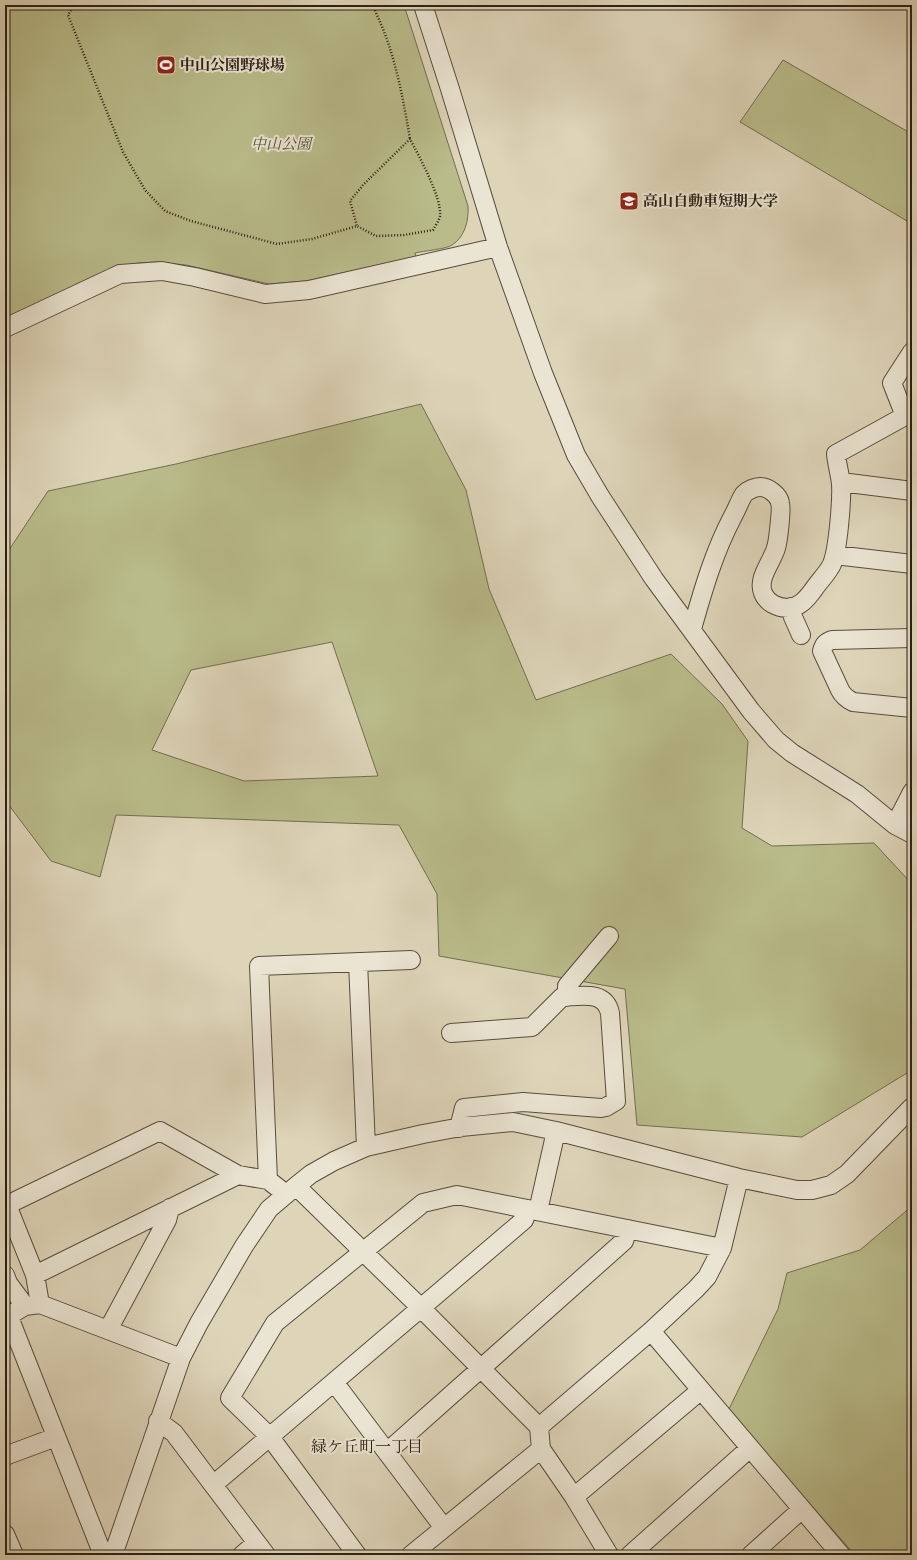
<svg xmlns="http://www.w3.org/2000/svg" width="917" height="1560" viewBox="0 0 917 1560" font-family="'IM FELL DW Pica','Noto Serif JP',serif">
<rect width="100%" height="100%" fill="#ded5b9"/>
<filter id="stains"><feTurbulence type="fractalNoise" baseFrequency=".005" numOctaves="4"/><feColorMatrix values="0 0 0 0 .2 0 0 0 0 .09 0 0 0 0 .02 0 0 0 .5 -.17"/></filter>
<radialGradient id="worn" r=".72"><stop offset=".6" stop-color="#630" stop-opacity="0"/><stop offset="1" stop-color="#630" stop-opacity=".3"/></radialGradient>
<path fill="#b9bb8a" stroke="#726e4f" fill-rule="evenodd" d="M5,5H404L468,206C469,220 465,237 452,245C447,249 423,251 415,253L416,257L306,281L269,284L186,265L157,262L138,263L113,269L5,320Z
M783,60L912,134V224L740,122Z
M421,404L466,490L489,589L536,700L671,654L722,704L748,741L742,828L772,846L874,843L912,884V1070L802,1137L637,1125L625,989L439,956L437,894L399,825L116,815L100,877L51,861L5,800V556L48,491L176,464ZM332,642L378,776L244,781L152,750L191,670Z
M912,1206V1555H855L728,1411L778,1309L787,1273L860,1250Z"/>
<g fill="none" stroke-linecap="round" stroke-linejoin="round">
<g stroke="#584d3d" stroke-width="20">
<path id="minor" d="M423,5L450,89L498,247L543,373L576,455L600,496L654,579L751,711L776,740L792,753L857,794L895,825L912,834
M5,328L120,274L162,271L195,277L265,294L309,290L498,247
M905,416L892,383L912,352
M841,482L912,491
M835,555L912,564
M791,607L793,617L801,635
M692,629C703,590 714,552 733,516C737,509 740,500 744,494C748,490 755,487 760,487C768,487 779,495 780,503C782,508 778,542 776,548C772,562 757,578 763,593C767,603 778,608 788,608C801,607 807,598 814,589C819,581 828,573 832,564C838,549 842,501 841,484C840,474 837,465 836,454L905,416H912
M912,638L832,640C826,642 824,644 822,651L840,690C843,696 847,699 853,702L912,708
M895,825L912,792
M358,962L366,1147
M567,997V986L609,936
M451,1033L532,1027L562,997C581,996 605,990 610,1013L616,1101L606,1107L601,1108L523,1102L464,1108L459,1128
M268,1180L259,966L411,960
M296,1186L420,1307L539,1427L541,1449L574,1497L609,1555
M538,1211L556,1131
M5,1275L8,1283L25,1306
M35,1275L238,1175
M40,1304L35,1275L7,1205L160,1131L238,1175L268,1180L286,1194
M9,1317L103,1555
M5,1318L25,1306L40,1304L181,1358
M108,1330L167,1220L170,1208
M651,1331L841,1555
M334,1382L444,1528
M158,1421L174,1433L266,1555
M539,1427L651,1331L696,1289L707,1277L722,1248L739,1178
M387,1452L624,1241L628,1229
M5,1456L56,1437
M213,1485L524,1220L528,1209
M574,1497L701,1390
M5,1534L14,1555
M113,1555L181,1358L199,1323L244,1246L269,1209L296,1186L311,1174L334,1161L366,1147L423,1134L461,1127L513,1122L556,1131L739,1178L797,1190H812L831,1185L847,1174L912,1107
M242,1555L256,1543
M357,1555L270,1437L230,1398L275,1323L423,1203L457,1195L722,1248
M411,1555L541,1449
M630,1555L750,1448
M751,1555L802,1509"/>
</g>
<path stroke="#2b2014" stroke-width="2.5" stroke-dasharray="1 2" stroke-linecap="butt" d="M74,5L68,15L123,152L145,190L165,211L191,221L277,244L312,239L357,226L376,236L404,235L433,230C435,226 439,221 440,216C442,198 419,156 410,139L363,185L350,201L357,226
M372,5C394,47 402,93 410,139"/>
<use href="#minor" stroke="#eae4d2" stroke-width="18"/>
</g>
<defs>
<g id="stadium-square" transform="scale(1)"><rect x="-9" y="-9" width="18" height="18" rx="4" fill="#8f2418" stroke="#eae4d2"/><path d="M0-5a6.5 5 0 1 0 0 10a6.5 5 0 1 0 0-10ZM-3.5-1.8h7v3.6h-7Z" fill="#fff"/></g>
<g id="university-square" transform="scale(1)"><rect x="-9" y="-9" width="18" height="18" rx="4" fill="#8f2418" stroke="#eae4d2"/><path d="M0-5L7-2L0 1L-7-2ZM-4 1L0 2.5L4 1V4Q0 6-4 4Z" fill="#fff"/></g>
</defs>
<g fill-rule="evenodd">
<use href="#stadium-square" x="166" y="65"/>
<use href="#university-square" x="629" y="201"/>
</g>
<g text-anchor="middle" dominant-baseline="central" stroke-width="4" stroke-linejoin="round" paint-order="stroke">
<g font-size="15" font-weight="bold" fill="#2b2014" stroke="#eae4d2" text-anchor="start">
<text x="180" y="65">中山公園野球場</text>
<text x="643" y="201">高山自動車短期大学</text>
</g>
<g font-size="15" font-style="italic" fill="#564e37" stroke="#eae4d2">
<text x="281" y="144">中山公園</text>
</g>
<g font-size="16" fill="#2b2014" stroke="#eae4d2">
<text x="367" y="1447">緑ケ丘町一丁目</text>
</g>
</g>
<rect width="917" height="1560" fill="none" stroke="#ded5b9" stroke-width="20"/>
<rect x="6" y="6" width="905" height="1548" fill="none" stroke="#2b2014" stroke-width="2"/>
<rect x="10" y="10" width="897" height="1540" fill="none" stroke="#2b2014"/>
<rect width="100%" height="100%" filter="url(#stains)"/>
<rect width="100%" height="100%" fill="url(#worn)"/>
</svg>
